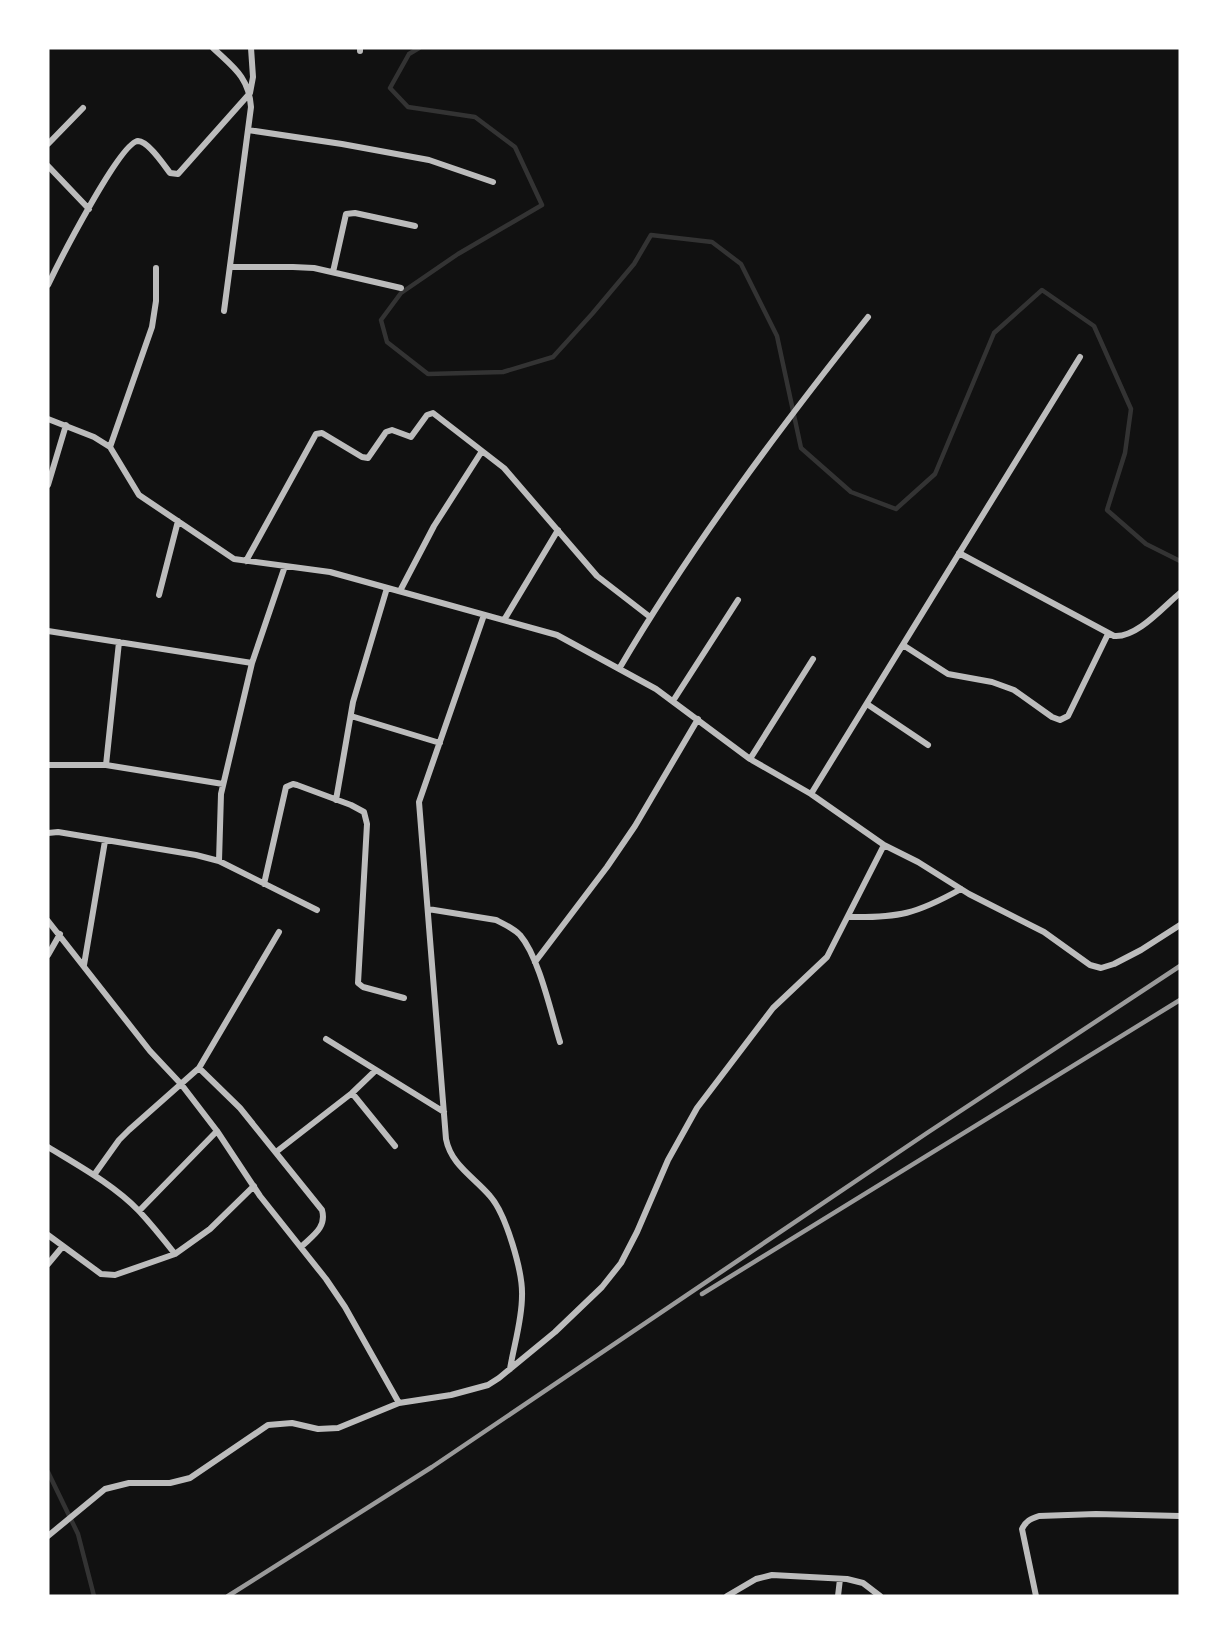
<svg xmlns="http://www.w3.org/2000/svg" width="1228" height="1644" viewBox="0 0 1228 1644" font-family="'Public Sans',sans-serif">
<rect width="100%" height="100%" fill="#111"/>
<g fill="none" stroke-linecap="round" stroke-linejoin="round">
<path stroke="#333" stroke-width="4.5" d="M419,48L409,54L390,88L408,107L475,117L515,147L542,205L458,254L401,293L381,320L387,342L428,374L503,372L553,357L592,314L634,264L651,235L712,242L741,264L777,336L801,448L851,492L896,509L935,474L994,333L1042,290L1094,326L1131,409L1125,453L1107,510L1146,544L1180,561
M48,1472L78,1534L94,1596"/>
<path stroke="#bcbcbc" stroke-width="6" d="M213,48C233,67 249,77 251,107L224,311
M360,51V48
M248,130L342,144L429,160L493,182
M48,144L83,108
M48,166L89,209
M230,267H293L314,268L401,288
M333,272L346,214L355,213L415,226
M48,285C58,264 120,142 138,141C148,141 164,165 170,173L178,174L250,93L253,77L251,48
M48,419L94,437L110,447L139,495L234,559L330,572L557,635L656,689L750,759L811,794L884,845L918,862L969,894L1044,932L1090,965L1101,968L1114,964L1141,950L1180,925
M110,447L152,327L156,301V268
M48,485L66,425
M959,553L1114,636C1137,638 1163,607 1180,593
M246,561L316,434L322,433L362,457L368,458L386,432L392,430L411,437L427,415L433,413L504,468L597,576L650,617
M400,591L434,526L482,451
M159,595L178,521
M484,615L419,802L446,1139C451,1165 474,1177 490,1196C506,1214 523,1272 522,1296C522,1320 514,1345 510,1369
M504,620L558,530
M48,631L252,663
M903,645L948,674L992,682L1014,690L1052,717L1060,720L1068,716L1108,634
M619,669C692,545 779,429 868,317
M673,701L738,600
M867,704L928,745
M351,716L440,743
M750,759L813,659
M48,765H106L223,784
M106,765L119,642
M811,794L1080,357
M336,800L353,702L387,588
M48,833L58,832L196,855L219,861L317,910
M219,861L221,794L252,663L285,566
M264,884L286,787L293,784L297,785L351,805L364,812L367,824L358,983L363,987L404,998
M428,909L496,920C504,924 513,928 520,935C539,957 551,1013 560,1042
M848,917C899,918 916,914 961,889
M48,921L150,1051L181,1084L217,1131L260,1196L326,1279L345,1307L399,1403
M48,955L60,934
M535,962L607,867L635,826L698,719
M84,965L105,841
M326,1039L444,1112
M199,1068L240,1108L322,1210C327,1228 312,1236 301,1247
M352,1093L395,1146
M48,1147C79,1166 114,1185 139,1211C152,1225 164,1240 175,1254
M276,1152L352,1093L376,1070
M94,1175L119,1140L129,1130L199,1068L279,932
M139,1211L217,1131
M48,1235L101,1274L115,1275L175,1254L210,1229L254,1186
M48,1264L63,1246
M48,1536L105,1489L129,1483H170L190,1478L268,1425L292,1423L318,1429L338,1428L399,1403L451,1395L488,1385L499,1378L555,1332L602,1287L621,1263L637,1232L668,1160L697,1108L773,1008L827,957L884,845
M727,1596L756,1579L772,1575L847,1579L863,1583L880,1596
M838,1596L840,1579
M1036,1596L1022,1529C1026,1521 1030,1519 1039,1516L1096,1514L1180,1516"/>
<path stroke="#9a9a9a" stroke-width="4.5" d="M702,1294L1180,1000
M228,1596L432,1467L927,1133L1180,966"/>
</g>
<rect width="1228" height="1644" fill="none" stroke="#ffffff" stroke-width="99"/>
</svg>
